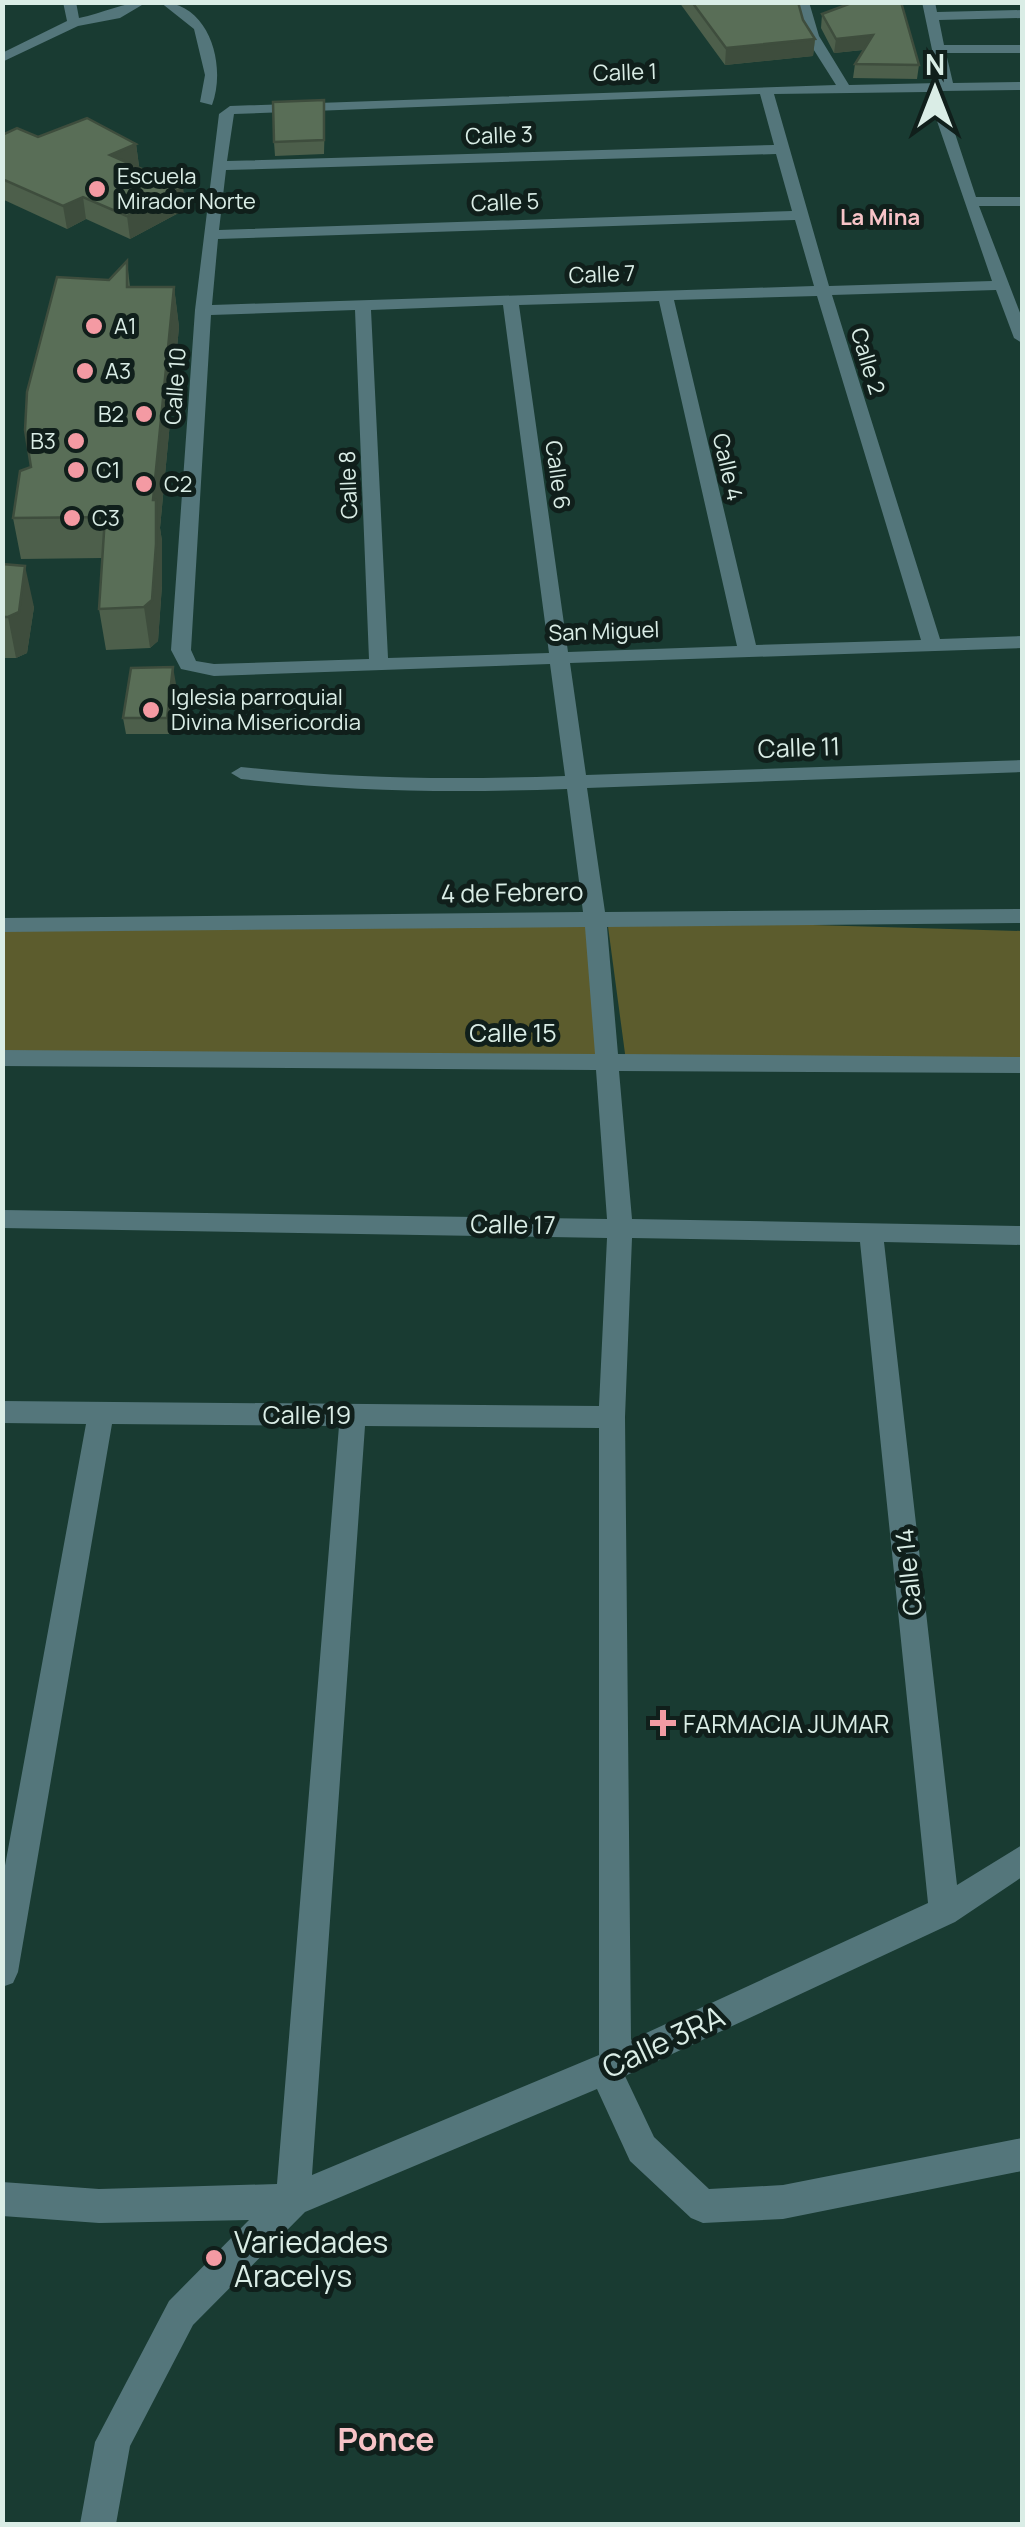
<svg xmlns="http://www.w3.org/2000/svg" width="1025" height="2527" viewBox="0 0 1025 2527" font-family="Manrope,sans-serif">
<rect width="100%" height="100%" fill="#193b32"/>
<path fill="#5c5c2d" d="M607,919L1022,931V1065L626,1061Z
M3,925H596L609,1060L3,1058Z"/>
<g fill="none" stroke-linecap="round" stroke-linejoin="round">
<path fill="#54767b" fill-rule="evenodd" d="M63,2H76L79,18C103,13 124,2 147,2L120,18L78,26L2,62V53L67,21Z
M160,2C209,2 227,65 212,105L200,102L205,75L194,29Z
M796,2H809L819,36L849,85L939,83L922,2H935L937,12L1022,10V18L939,20L944,45H1022V53H946L953,83L1022,82V90L941,91L976,197H1022V206H979L1022,318V343L1014,338L996,290L832,295L940,639L1022,636V648L570,663L586,775L1022,760V772L587,788L605,912L1022,909V923L607,927L618,1054L1022,1057V1073L619,1071L632,1219L1022,1226V1245L884,1242L957,1885L1022,1845V1877L955,1922L625,2076L654,2137L709,2189L783,2185L1022,2138V2171L783,2219L703,2223L691,2218L630,2161L597,2089L305,2212L193,2325L130,2446L116,2524H80L95,2442L169,2301L249,2220L99,2223L2,2216V2182L99,2189L277,2184L339,1426L112,1424L18,1972L13,1983L2,1987V1882L86,1424L2,1423V1401L599,1406L607,1238L2,1228V1210L607,1219L596,1070L2,1066V1050L595,1054L585,927L2,932V918L583,912L567,789C453,793 355,792 241,779L231,773L241,767C354,779 452,780 565,776L550,664L214,676L181,669L171,650L195,310L219,114L230,106L836,85L805,36ZM927,92L992,281L829,286L774,94ZM760,94L774,145L227,161L234,114ZM776,154L792,211L219,230L226,170ZM795,220L814,286L212,305L218,239ZM817,296L921,640L756,645L674,300ZM659,301L737,646L568,652L519,305ZM503,305L549,653L388,658L371,310ZM355,310L369,659L214,664L196,661L191,650L211,315ZM632,1238L860,1242L928,1903L631,2040L625,1417ZM365,1426L599,1428V2055L312,2175Z"/>
</g>
<path fill="#4d5f4b" d="M679,2H798L803,20L815,39L813,56L725,65Z
M822,14L919,65L917,79L853,78L855,64L863,50L834,53L821,28Z
M325,114L324,154L275,156L274,142Z
M2,135L136,144L139,166L137,167L186,209L130,239L86,219L67,229L2,199Z
M127,261L130,287H174L179,327L160,528L162,541V585L158,641L150,648L106,650L99,609L102,558L21,559L13,518L31,467L109,280Z
M2,564L34,607L27,653L16,658H2Z
M176,684L169,734H126L123,718Z"/>
<path fill="#3e4d3d" d="M873,35L871,49L834,53L836,39Z
M815,39L813,56L725,65L726,48Z
M136,144L139,166L113,178L110,155Z
M183,187L186,209L130,239L127,216Z
M83,197L86,219L67,229L63,206Z
M174,287L179,327L160,528L162,541V585L158,641L150,648L144,607L153,500Z
M25,566L34,607L27,653L16,658L8,617Z
M173,667L176,684L169,734L167,718Z"/>
<path fill="#596e57" stroke="#3e4d3d" stroke-width="2.5" d="M692,2H798L803,20L815,39L726,48Z
M854,2H901L919,65L855,64L873,35L836,39L822,14Z
M324,100V140L274,142L273,102Z
M87,118L136,144L110,155L183,187L127,216L83,197L63,206L2,179V135L17,128L38,137Z
M127,261V287H174L153,500H156V544L152,600L144,607L99,609L105,517L13,518L20,471L31,467L25,430L27,392L57,277L109,280Z
M2,564L25,566L19,612L8,617H2Z
M173,667L167,718H123L131,668Z"/>
<g fill="#f49aa3" stroke="#101f1b" stroke-width="4">
<circle cx="97" cy="189" r="10"/>
<circle cx="94" cy="326" r="10"/>
<circle cx="85" cy="371" r="10"/>
<circle cx="144" cy="414" r="10"/>
<circle cx="76" cy="441" r="10"/>
<circle cx="76" cy="470" r="10"/>
<circle cx="144" cy="484" r="10"/>
<circle cx="72" cy="518" r="10"/>
<circle cx="151" cy="710" r="10"/>
<path d="M658 1708h10v10h10v10h-10v10h-10v-10h-10v-10h10z"/>
<circle cx="214" cy="2258" r="10"/>
</g>
<g text-anchor="middle" dominant-baseline="central" stroke-width="10" stroke-linejoin="round" paint-order="stroke">
<g font-size="22" fill="#daede6" stroke="#101f1b">
<text transform="translate(625 72) rotate(-2)">Calle 1</text>
<text transform="translate(499 135) rotate(-2)">Calle 3</text>
<text transform="translate(505 202) rotate(-2)">Calle 5</text>
<text transform="translate(602 274) rotate(-2)">Calle 7</text>
<text transform="translate(868 361) rotate(73)">Calle 2</text>
<text transform="translate(175 386) rotate(-86)">Calle 10</text>
<text transform="translate(728 467) rotate(77)">Calle 4</text>
<text transform="translate(558 475) rotate(82)">Calle 6</text>
<text transform="translate(348 485) rotate(-92)">Calle 8</text>
<text transform="translate(604 631) rotate(-2)">San Miguel</text>
</g>
<g font-size="22" fill="#daede6" stroke="#101f1b" text-anchor="start">
<text x="117" y="176">Escuela<tspan x="117" dy="25">Mirador Norte</tspan></text>
<text x="114" y="326">A1</text>
<text x="105" y="371">A3</text>
<text x="124" y="414" text-anchor="end">B2</text>
<text x="56" y="441" text-anchor="end">B3</text>
<text x="96" y="470">C1</text>
<text x="164" y="484">C2</text>
<text x="92" y="518">C3</text>
<text x="171" y="697">Iglesia parroquial<tspan x="171" dy="25">Divina Misericordia</tspan></text>
</g>
<g font-size="22" font-weight="bold" fill="#f7c3c7" stroke="#101f1b">
<text x="880" y="217">La Mina</text>
</g>
<g font-size="25" fill="#daede6" stroke="#101f1b">
<text transform="translate(799 747) rotate(-2)">Calle 11</text>
<text transform="translate(512 892) rotate(-1)">4 de Febrero</text>
<text x="513" y="1032">Calle 15</text>
<text transform="translate(513 1224) rotate(1)">Calle 17</text>
<text x="307" y="1414">Calle 19</text>
<text transform="translate(908 1572) rotate(-96)">Calle 14</text>
</g>
<g font-size="25" fill="#daede6" stroke="#101f1b" text-anchor="start">
<text x="683" y="1723">FARMACIA JUMAR</text>
</g>
<g font-size="30" fill="#daede6" stroke="#101f1b">
<text transform="translate(663 2041) rotate(-25)">Calle 3RA</text>
</g>
<g font-size="30" fill="#daede6" stroke="#101f1b" text-anchor="start">
<text x="234" y="2241">Variedades<tspan x="234" dy="34">Aracelys</tspan></text>
</g>
<g font-size="32" font-weight="bold" fill="#f7c3c7" stroke="#101f1b">
<text x="386" y="2439">Ponce</text>
</g>
</g>
<rect width="1025" height="2527" fill="none" stroke="#daede6" stroke-width="10"/>
<g transform="translate(935 90)" stroke="#101f1b" stroke-width="8" paint-order="stroke">
<path d="M0-8L18 38L0 25L-18 38Z" fill="#daede6"/>
<text y="-15" font-size="28" font-weight="bold" text-anchor="middle" fill="#daede6">N</text>
</g>
</svg>
